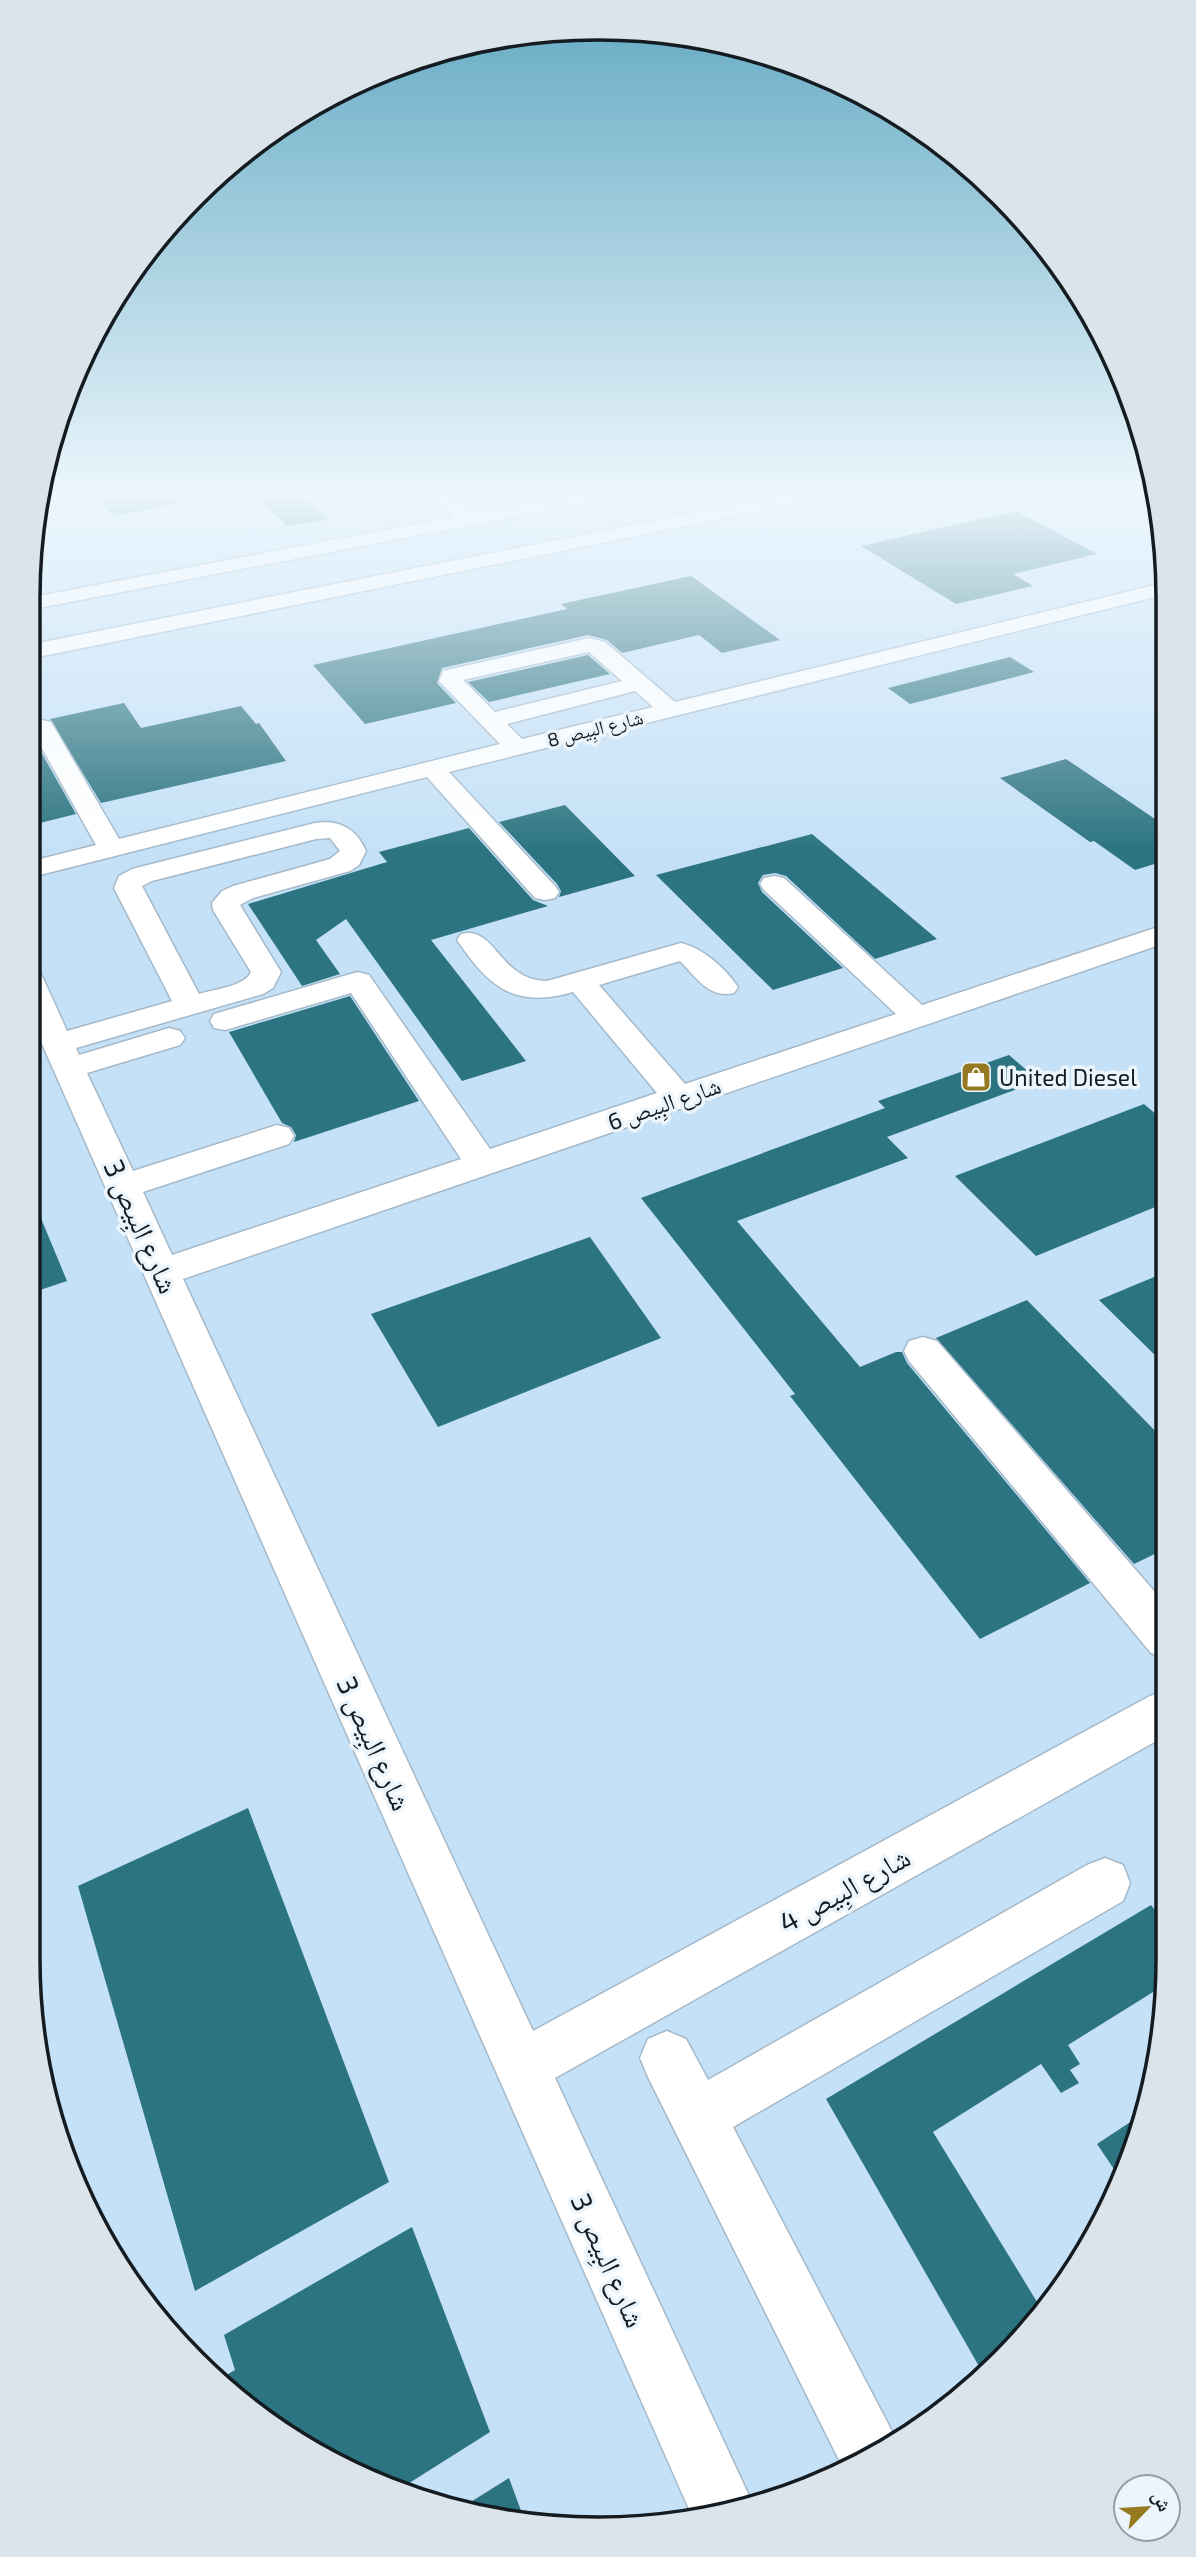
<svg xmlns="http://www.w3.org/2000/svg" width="1196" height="2557" viewBox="0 0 1196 2557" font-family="'Exo 2','Noto Naskh Arabic',sans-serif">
<rect width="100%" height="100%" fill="#d5eafa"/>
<path fill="#c5e1f7" d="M38,494H1155L1163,523L1168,1959L1157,2071L1124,2177L1026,2335L945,2411L850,2470L672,2524L486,2518L313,2452L222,2388L146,2306L58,2143L28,1959V598Z"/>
<path fill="#2c7481" d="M94,494H178L179,504L113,516Z
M254,494H300L328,519L287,526Z
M1016,511L1097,554L1013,574L1033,586L956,604L861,546Z
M691,576L780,640L722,653L699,635L622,653L607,640L588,635L442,668L437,683L456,703L365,724L313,665L567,609L561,604Z
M588,655L610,674L489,702L468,682Z
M1010,657L1034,672L910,704L888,688Z
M124,703L141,728L241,706L256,724L259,723L286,761L101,803L50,719Z
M28,729L76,814L28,826Z
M1066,759L1164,825V861L1135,870L1094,841L1090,842L1000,778Z
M565,805L635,876L559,897L561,891L557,884L499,822Z
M469,828L533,900L548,906L431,940L526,1061L462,1081L346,919L316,940L340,974L302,986L248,904L387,862L379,852Z
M812,834L937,939L875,959L786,876L775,873L763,875L758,883L762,892L843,968L773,990L656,875Z
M350,996L419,1101L294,1142L296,1135L291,1127L282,1123L229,1032Z
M1009,1055L1039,1081L887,1137L908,1158L737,1221L860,1367L896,1352H902L907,1363L1090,1583L980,1639L790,1396L795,1394L641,1198L885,1108L878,1101Z
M1144,1104L1165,1122V1203L1036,1256L955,1176Z
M28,1187L67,1281L28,1294Z
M590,1237L661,1338L438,1427L371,1314Z
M1166,1272V1366L1099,1300Z
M1027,1300L1166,1442L1167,1548L1134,1564L936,1338Z
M248,1808L389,2182L195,2291L78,1886Z
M1151,1905L1168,1927L1166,1984L1068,2045L1080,2064L1070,2070L1079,2083L1061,2093L1041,2064L933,2132L1042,2310L1026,2335L984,2375L826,2099Z
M1144,2113L1124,2177L1122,2181L1097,2144Z
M412,2227L490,2432L403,2487L313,2452L216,2381L235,2370L224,2335Z
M509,2478L524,2519L486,2518L461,2508Z"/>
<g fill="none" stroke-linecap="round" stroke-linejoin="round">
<g stroke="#a5b9c9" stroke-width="3">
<path id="minor" d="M428,494H448L473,513L575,494H611L602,500L28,610V598L454,517Z
M788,494H823L814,500L28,659V645Z
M1163,583V595L449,772L555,886L559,892L555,898L545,900L535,898L427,777L28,878V862L96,845L30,727L33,722L42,720L51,722L119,839L500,744L439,681L443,671L451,669L589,638L605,642L675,702ZM589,652L622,681L495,712L463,680ZM635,691L653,707L522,739L507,724Z
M315,823C339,819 357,829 366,851L359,865L350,871L253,898L240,905L281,972L273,988L263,994L76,1048L79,1055L169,1028L180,1031L185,1038L180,1045L87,1073L133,1171L277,1125L289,1128L294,1136L289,1144L143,1192L172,1255L461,1159L351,993L225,1030L214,1028L210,1021L214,1014L347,975L358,972L369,975L490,1149L657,1093L573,992C514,1009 489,987 457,940L461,934C496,925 499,981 547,981L681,943C704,949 724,967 738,987L734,993C709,999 696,977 680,961L599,985L685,1084L896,1014L764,890L760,884L764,878L774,876L784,878L922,1005L1164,925L1165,943L183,1279L533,2031L1150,1696L1167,1690V1735L555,2078L751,2500L693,2518L28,1012V969L39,972L43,978L67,1031L172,1001L114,888L119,876L132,869ZM330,838L340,851L330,859L233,886L222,891L212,903L213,910L251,972C244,987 214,989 199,994L142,886L152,881L316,839Z
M923,1337L937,1341L1167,1606V1659L1151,1653L909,1361L904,1351L909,1341Z
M1105,1858L1123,1865L1130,1883L1123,1901L733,2127L897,2441L845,2472L648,2077L640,2058L648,2039L667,2031L686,2039L708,2080L1087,1865Z"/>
</g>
<use href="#minor" fill="#fff" fill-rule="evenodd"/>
</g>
<linearGradient id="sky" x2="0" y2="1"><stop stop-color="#63aac3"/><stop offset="0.58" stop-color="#ecf6fd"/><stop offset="1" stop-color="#ecf6fd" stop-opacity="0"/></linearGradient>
<rect width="1196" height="851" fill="url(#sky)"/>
<defs>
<g id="shop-square" transform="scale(1.575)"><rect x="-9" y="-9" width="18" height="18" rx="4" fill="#957a22" stroke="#edf5fc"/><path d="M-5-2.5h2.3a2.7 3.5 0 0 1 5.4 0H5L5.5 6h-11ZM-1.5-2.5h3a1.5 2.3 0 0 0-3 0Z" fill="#fff"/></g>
</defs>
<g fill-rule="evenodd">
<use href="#shop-square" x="976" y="1077"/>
</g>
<g text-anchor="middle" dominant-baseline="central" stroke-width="7" stroke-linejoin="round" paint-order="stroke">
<g font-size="19" fill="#141c22" stroke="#edf5fc">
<text transform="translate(595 728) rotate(-14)">شارع البِيص 8</text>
</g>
<g font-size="23" fill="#141c22" stroke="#edf5fc" text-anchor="start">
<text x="999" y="1077">United Diesel</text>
</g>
<g font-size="23" fill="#141c22" stroke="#edf5fc">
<text transform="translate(664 1103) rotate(-19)">شارع البِيص 6</text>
</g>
<g font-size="28" fill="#141c22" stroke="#edf5fc">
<text transform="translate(142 1226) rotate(66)">شارع البِيص 3</text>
<text transform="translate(375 1743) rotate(66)">شارع البِيص 3</text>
<text transform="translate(844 1889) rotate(-29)">شارع البِيص 4</text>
<text transform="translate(609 2260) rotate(66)">شارع البِيص 3</text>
</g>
</g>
<path d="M0 0H1196V2557H0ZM598 40H598A558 558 0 0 1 1156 598V1959A558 558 0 0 1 598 2517H598A558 558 0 0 1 40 1959V598A558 558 0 0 1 598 40Z" fill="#dce4eb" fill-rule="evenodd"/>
<path fill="none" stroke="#141c22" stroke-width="3.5" d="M598 40H598A558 558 0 0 1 1156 598V1959A558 558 0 0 1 598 2517H598A558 558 0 0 1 40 1959V598A558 558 0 0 1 598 40Z"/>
<g transform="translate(1147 2508) rotate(65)"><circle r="33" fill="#edf5fc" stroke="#969ea5" stroke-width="2"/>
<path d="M0-5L12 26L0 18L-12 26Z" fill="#957a22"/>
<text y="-10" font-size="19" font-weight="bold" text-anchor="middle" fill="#141c22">ش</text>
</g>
</svg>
